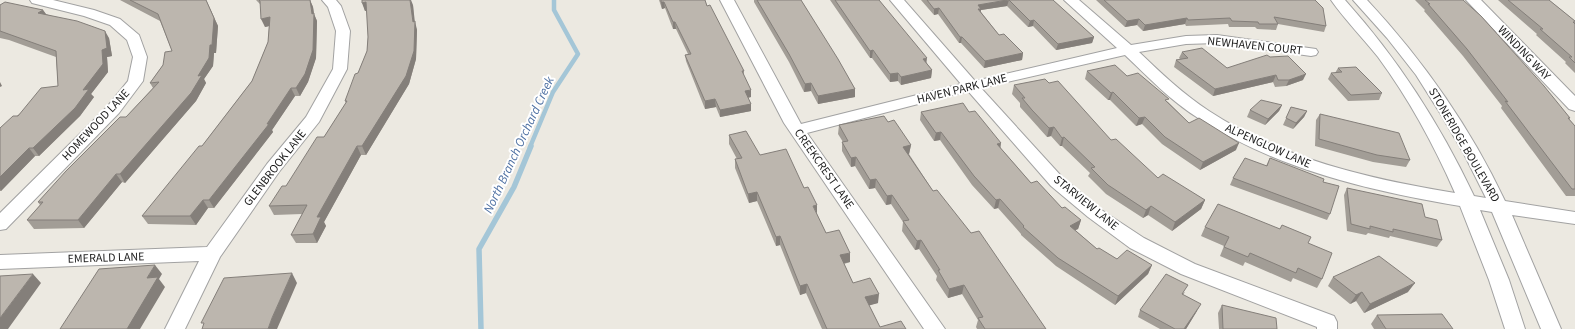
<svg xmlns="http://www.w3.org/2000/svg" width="1575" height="329" viewBox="0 0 1575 329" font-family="'Source Sans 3',sans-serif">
<rect width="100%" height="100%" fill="#ece9e1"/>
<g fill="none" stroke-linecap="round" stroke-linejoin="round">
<path stroke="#a4c6d7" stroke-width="4.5" d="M530,147L553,92L578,54L554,10V0"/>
<path stroke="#a4c6d7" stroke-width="5.5" d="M481,329L479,249L514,187L531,146"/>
<g stroke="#a2a2a2" stroke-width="2">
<path id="minor" d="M30,0H53L94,10L120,19L139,35L147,57L143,81L119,113L6,229L0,230V213L107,107L128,81L133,57L127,40L110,25L84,16L32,3Z
M322,0H336L341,6L350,31L347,69L319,122L279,172L220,257L185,329H165L199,261L0,269V255L207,247L267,164L306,117L333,69L336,31L328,7Z
M720,0H734L801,124L961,84L890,0H904L975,81L1117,48L1064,0H1079L1131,45L1186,36L1217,35L1316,49L1318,52L1316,55L1311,56L1217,43L1186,44L1139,52C1161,73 1183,94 1209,111C1282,159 1370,179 1455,193C1434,145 1409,99 1378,57C1363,38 1345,20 1331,0H1345C1398,59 1440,124 1474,196L1486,198L1464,154L1440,113L1416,75L1387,38L1353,0H1367C1423,60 1470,127 1505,201L1575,212V224L1512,215L1561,329H1541L1492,212L1480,210L1509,280L1525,329H1505L1489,280L1460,206C1370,191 1276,169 1198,118C1171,101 1148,77 1125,55L981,88L1063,178L1100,209L1144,238L1195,264L1334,316L1337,322V329H1317V327L1181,274L1130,248L1088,217L1051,186L968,91L807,133L945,329H924L784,123Z
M1466,0H1481L1570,91L1575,96V111L1569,109Z"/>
</g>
<use href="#minor" fill="#fff" fill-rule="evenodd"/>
</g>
<path fill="#a29d96" d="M120,0H206L218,26L216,53H214L213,66L204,79L206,83L196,101L125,183L122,182L84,228L34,229L27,220L40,205L38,202L126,117L153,88L150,83L163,65L172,51L160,21Z
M256,0H310L313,7L314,14L317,21L316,58L308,82L300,96H295L272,130L273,132L214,208H208L196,225L148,224L142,216L202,146L252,81L268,42L269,26L265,27L261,5Z
M362,0L413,5L414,22L417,30L416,59L409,84L366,155H361L324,222L326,226L317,243H296L291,235L302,214L274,215L269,206L286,186L324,137L346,103L345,101L358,73L367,51L368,37L367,10L365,11Z
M659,0H705L707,6L744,71V76L751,97L748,98L751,104V111L720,117L716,107L705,109L686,61L685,55L688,54L676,29H673L665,8L662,9Z
M754,0H801L855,89V97L818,104L811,91L804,92L789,62L754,2Z
M830,0H879L932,70L931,78L901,85L898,81L890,82L872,58H870Z
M921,0H1053L1094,37L1092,43L1056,50L1033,26L1028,27L1007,6L981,10V12L999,35L1023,53L1022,60L984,68L961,43H959L938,14L934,15Z
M1096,0H1315L1326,26L1324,32L1278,24L1276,30L1257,29L1255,27H1229L1228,24L1186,26L1185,24L1143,31L1137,25L1125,27Z
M1415,0H1463L1570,118L1569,119L1575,126V196H1566L1501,108L1502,106L1463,56L1424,11L1425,10Z
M1498,0H1549L1575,21V73L1565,63L1566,62L1536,35L1537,34Z
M0,5L43,10L46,14L109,38L112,56L107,57L108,72L91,94L94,97L80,116L39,156H35L1,191H0V128L58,86L56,57L9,40L0,38Z
M1182,52L1227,68L1270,57L1303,80L1286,86L1275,87L1273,82L1213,96L1174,67L1176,60L1180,59L1179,58Z
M1338,68L1382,93L1379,100L1348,101L1328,79L1331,73H1335Z
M1087,71L1127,76L1168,102L1189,123L1236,150L1200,170L1162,144L1142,124L1136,126L1110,100H1108L1085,79Z
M1049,83L1111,140L1158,178L1205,200L1201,209L1172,231L1148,215L1143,218L1106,194L1088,176L1090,173L1062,146H1060L1051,136L1047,137L1030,118L1020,107V103L1012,94L1014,85Z
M1282,105L1279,111L1265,125L1247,117L1250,110Z
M1291,107L1307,111L1304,117L1293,129L1283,125Z
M921,112H969L1031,183L1062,208L1081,220L1078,229L1075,230L1097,249L1117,259L1152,265L1148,274L1115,305L1056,266L1021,235V234L998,208L994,209L972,185L940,140L934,141L920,120Z
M1320,114L1410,160L1406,167L1373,162L1315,146L1316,120Z
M888,122L911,145L909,154L933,191L971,233L1046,329H977L976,327L978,320L962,294L948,298L936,280L937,276L919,249L915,250L902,231L903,222L891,204L886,205L875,188L869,189L855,166L851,167L842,151V142H843L838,134L839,125Z
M729,135L760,155L804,188L826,233L850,262L844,264L853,283L878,303L869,305L880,327L906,329H822L806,293L800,295L780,245L776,246L757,201L749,203L735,168V159H737L729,144Z
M1270,158L1323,182L1330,214L1327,220L1230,185L1233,178L1266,166Z
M1347,188L1425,217L1442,240L1437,247L1390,236L1389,238L1368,233L1366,235L1347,231L1344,195Z
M1205,227L1308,243L1322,279L1317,288L1293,278L1291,282L1245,262L1243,266L1220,256L1224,246L1201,236Z
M1333,277L1408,292L1364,313L1356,301L1350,304L1328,286Z
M1185,292L1183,295L1197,311L1186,329H1160L1138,317L1140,310Z
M1222,305L1277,329H1219L1218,313Z
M1377,315L1453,329H1374L1371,324Z"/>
<path fill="#847f7a" d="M206,0L218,26L216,53H214L213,66L204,79L206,83L196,101L125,183L120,174L198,76L210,45Z
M310,0L313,7L314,14L317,21L316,58L308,82L300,96L296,88L312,14Z
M410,0H411L413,5L415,23V21L417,30L416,59L409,84L366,155L362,146L413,22Z
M1009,0L1007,6L981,10L980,15H977L978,5Z
M366,2L369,10L365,11L362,3Z
M661,2H664L665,8L662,9Z
M939,8L938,14L934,15V9Z
M43,10L48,17L38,13Z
M270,17L274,25L265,27L261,19Z
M1187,18L1185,24L1143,31L1145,25Z
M1139,19L1137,25L1125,27L1127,21Z
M1034,20L1033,26L1028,27L1030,21Z
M673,22H675L676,29H673Z
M105,31L109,38L112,56L107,57L108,72L91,94L94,97L80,116L39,156L33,148L83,90L102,50Z
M960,37H962L961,43H959Z
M1094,37L1092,43L1056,50L1058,44Z
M873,50L872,58H870V51Z
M1023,53L1022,60L984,68L985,61Z
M927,58L926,66L923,59Z
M932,70L931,78L901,85V77Z
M898,73V81L890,82V74Z
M1306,74L1303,80L1286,86L1289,80Z
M1276,75L1273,82L1213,96L1215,89Z
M0,82L2,86L0,87Z
M811,83V91L804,92L805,84Z
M291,88L295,96L272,130L273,132L214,208L209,200L267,124Z
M855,89V97L818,104V96Z
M751,90V97L745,98V91Z
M1113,92L1110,100H1108L1111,93Z
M715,99L716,107L705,109V101Z
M751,104V111L720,117V110Z
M1282,105L1279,111L1265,125L1268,119Z
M1307,111L1304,117L1293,129L1296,123Z
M1145,117L1142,124L1136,126L1139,118Z
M1054,127L1051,136L1047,137L1049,128Z
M941,132L940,140L934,141L936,133Z
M1064,137L1062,146H1060L1062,138Z
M1001,143L1000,152L997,144Z
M1239,143L1236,150L1200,170L1203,162Z
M911,145L909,154L902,156L903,147Z
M357,146L361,155L324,222L326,226L317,243L313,234L317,217Z
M29,148L35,156L1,191L0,189V177Z
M856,157L855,166L851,167V158Z
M116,174L122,182L84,228L78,220Z
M876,179L875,188L869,189L870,180Z
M757,192V201L749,203L748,194Z
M892,195L891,204L886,205L887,196Z
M1000,199L998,208L994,209L996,200Z
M203,200L208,208L196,225L190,216Z
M1205,200L1201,209L1172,231L1175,222Z
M817,205V214L813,206Z
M1151,206L1148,215L1143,218L1146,210Z
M1081,220L1078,229L1067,234L1070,226Z
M780,236V245L776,246V237Z
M921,240L919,249L915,250L917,241Z
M850,253V262L840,264V255Z
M155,265L162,274L159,279L165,287L140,329H127L147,278Z
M1152,265L1148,274L1115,305L1118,296Z
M292,273L297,283L277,329H268L272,318Z
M33,274L41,283L8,329H0V318Z
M1415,283L1408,292L1364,313L1370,304Z
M807,284L806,293L800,295V286Z
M964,285L962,294L948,298L949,289Z
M1362,292L1356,301L1350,304L1356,295Z
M879,294L878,303L864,307L865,297Z
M1201,304L1197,311L1186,329H1184Z"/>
<path fill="#bcb6ae" stroke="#847f7a" d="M130,0H206L214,18L212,45H210L209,58L198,76L202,75L191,93L120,174H116L78,220H27L43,202H38L66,171L120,117H126L159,82L150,83L163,65L165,52L172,51L158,14Z
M259,0H310L312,14L314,13L313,50L305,74L296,88H291L267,124H269L209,200H203L190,216H142L199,146H202L252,81L268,42L270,17L261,19L260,1Z
M362,0H410L413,22L415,21L414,51L406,76L362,146H357L317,217H321L313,234L291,235L307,205L269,206L282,186H286L317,137H324L347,101H345L355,74L358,73L367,51L368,37L366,2L362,3Z
M661,0H705L707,6L710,5L744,71H742L751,90L745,91L751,104L720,110L715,99L705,101L685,55L691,54L675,22H673L664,2H661Z
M757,0H801L838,59L855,89L818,96L811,83L805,84L789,54Z
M835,0H879L927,58L923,59L932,70L901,77L898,73L890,74L873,50L870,51Z
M927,0H1007L978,5L981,9H978L999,35L1004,34L1023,53L985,61L962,37H960L939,8L934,9Z
M1009,0H1053L1094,37L1058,44L1034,20L1030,21Z
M1104,0H1315L1323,8L1326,26L1274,17L1278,24H1259L1258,22L1232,21L1230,18L1188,20L1187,18L1145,25L1139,19L1127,21Z
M1425,0H1463L1481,16L1544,86L1570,118H1568L1575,126V189H1572L1505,101L1508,102L1467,49L1428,4H1430Z
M1508,0H1549L1575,21V22H1573L1575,24V63L1569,57H1572L1540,29H1543Z
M5,2L43,10L38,13L77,21L105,31L107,48L102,50L103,64L83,90L89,89L75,108L33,148H29L0,177V128L13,116H18L41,88L58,86L56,51L0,31V5Z
M1202,48L1227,68L1267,55L1270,57L1288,56L1306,74L1289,80H1278L1276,75L1215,89L1176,60L1188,58L1182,52Z
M1115,65L1127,76L1138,73L1169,99L1165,100L1189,123L1199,118L1239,143L1203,162L1165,137L1145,117L1139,118L1113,92L1111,93L1087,71Z
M1356,67L1382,93L1351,95L1331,73L1342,72L1338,68Z
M1045,79L1049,83L1058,81L1111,140L1116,139L1158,178L1163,174L1205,200L1175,222L1151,206L1146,210L1108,185L1091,168L1095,167L1064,137L1062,138L1054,127L1049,128L1032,110L1022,98H1025L1014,85Z
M1261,100L1282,105L1268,119L1250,110Z
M963,103L969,112L975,111L1001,143L997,144L1031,183L1037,181L1062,208L1065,207L1081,220L1070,226L1097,249L1099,248L1117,259L1127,250L1152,265L1118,296L1058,258L1023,227L1024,226L1000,199L996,200L974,176L941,132L936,133L921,112Z
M1291,107L1307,111L1296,123L1286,118Z
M1320,114L1399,133L1410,160L1377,155L1319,139Z
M884,116L888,122L894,120L911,145L903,147L933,191L937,190L971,233L979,231L1046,329H985L978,318L983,317L964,285L949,289L938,270H940L921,240L917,241L903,221L909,220L892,195L887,196L876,179L870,180L856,157L851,158L842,142L848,141L839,125Z
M746,131L760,155L786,149L804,188L808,187L817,205L813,206L826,233L839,230L850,253L840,255L853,283L870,278L879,294L865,297L880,327L901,321L906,329H827L807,284L800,286L780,236L776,237L757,192L748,194L735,159L742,158L729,135Z
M1245,158L1267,166L1270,158L1324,179L1323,182L1339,186L1330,214L1233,178Z
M1347,188L1422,204L1425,217L1437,220L1442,240L1393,229V232L1370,226V229L1351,224Z
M1218,204L1280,229L1282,225L1311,237L1308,243L1332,253L1322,279L1298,268L1296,273L1250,253L1248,257L1224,247L1229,237L1205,227Z
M1379,256L1415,283L1370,304L1362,292L1356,295L1333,277Z
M155,265L147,278L158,277L127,329H60L99,269Z
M292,273L272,318L268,329H202L204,323H201L224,278Z
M33,274L0,318V276Z
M1166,274L1188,285L1182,294L1201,304L1184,329H1175L1140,310Z
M1222,305L1276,318L1277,329H1223Z
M1442,314L1453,329H1386L1377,315Z"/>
<g text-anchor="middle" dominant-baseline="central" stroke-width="4" stroke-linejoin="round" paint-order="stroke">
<g font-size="12" fill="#1b1b1b" stroke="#fff">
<text transform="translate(1255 46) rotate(6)">NEWHAVEN COURT</text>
<text transform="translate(1524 53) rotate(46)">WINDING WAY</text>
<text transform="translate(962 89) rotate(-14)">HAVEN PARK LANE</text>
<text transform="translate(96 125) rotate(-47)">HOMEWOOD LANE</text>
<text transform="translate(1464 145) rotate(60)">STONERIDGE BOULEVARD</text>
<text transform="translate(1268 146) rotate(24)">ALPENGLOW LANE</text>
<text transform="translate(275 168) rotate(-52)">GLENBROOK LANE</text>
<text transform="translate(824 169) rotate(55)">CREEKCREST LANE</text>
<text transform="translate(1086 203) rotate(39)">STARVIEW LANE</text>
<text transform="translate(106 258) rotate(-2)">EMERALD LANE</text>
</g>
<g font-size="13" font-style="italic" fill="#4f71a3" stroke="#fff">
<text transform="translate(519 145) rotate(-65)">North Branch Orchard Creek</text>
</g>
</g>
</svg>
